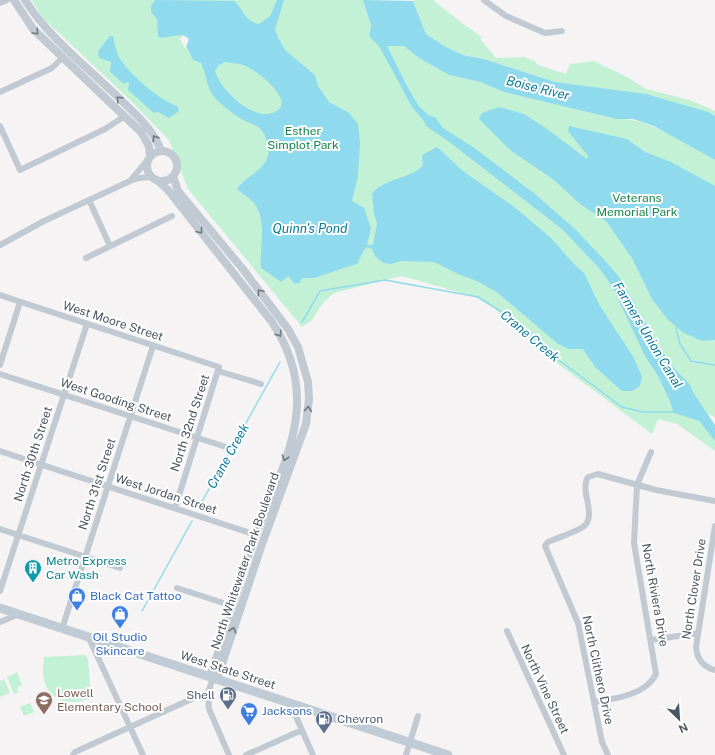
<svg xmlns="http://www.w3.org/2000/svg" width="715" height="755" viewBox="0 0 715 755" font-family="'Public Sans',sans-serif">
<rect width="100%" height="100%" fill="#f5f3f3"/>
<path fill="#c3f1d5" d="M31,0H363L371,26L369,36L375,41L404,46L419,58L449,75L480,82L504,92L621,119C650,119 691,145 715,160V417L707,414L700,403L686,417L699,421L712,436L715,441V451L677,424L658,419L652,434L541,351L513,321L476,297L402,276L334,293L323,303L311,321L302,327L188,189L169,140L130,100L44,19Z
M415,0H433L463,24L482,37L480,39L496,58L524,57L534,61L538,65L566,74L570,64L594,61L625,76L646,89L690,100L715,111V116L708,112L555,82L484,59L463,55L444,46L426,34L413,1Z
M85,655L88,658L91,698C69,707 45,701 43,673C42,668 44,662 44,657Z
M17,672L22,685L17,688L19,692L14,694L7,677Z
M4,679L10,693L0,697V681Z
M30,703L34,712L24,716L20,707Z"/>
<path fill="#90daee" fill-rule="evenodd" d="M155,0C181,0 207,1 234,1C244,9 243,20 259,24L270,16L277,0H284L275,30L279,39L285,50L315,75L318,86L329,102L349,113L358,124L360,143L358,176L352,201L364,208L371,228L367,245H373L377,223L374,214L372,194C384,178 407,180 423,166L422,155L437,147L463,171L513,206L550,237L574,264L584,273L600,306L634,358L642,377L640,386L632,391H622L595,367L583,349H569L558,344L498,293L477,281L458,274L434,262L401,261L391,264L383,263L375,256L372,249L366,247L358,261L359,263L314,278H302L299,283L295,284L288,276L281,282L261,268C259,247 268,222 254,203C250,198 242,194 237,189C246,176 263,172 268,156C269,153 268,148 267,144C264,123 252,126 238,117C231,112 222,105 216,99C206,89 207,75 201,63L193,60L181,35C173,35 165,39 158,37L157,19L151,12V6ZM225,62C231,63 238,63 243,65C254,68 294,99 278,110C257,126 220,90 215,71L219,65Z
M363,0L413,1L426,34L444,46L463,55L484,59L555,82L646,94L708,112L715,116V160L654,126L633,119H617L504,92L480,82L449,75L419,58L404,46H387L407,86L418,105L428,115L435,117L443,128L473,147L535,194L576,230L608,264L619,277L670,364L690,385L694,394L715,425V441L699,421L674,413L669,399L658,376L645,356L612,286L599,268L562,229L448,141L426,126L424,121L412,107L379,46L369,36L371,26Z
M110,36H113C115,45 116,53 121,60C131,76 160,100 177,106L179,111L169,118L158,112L154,113L128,90L129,83L127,82L124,84L110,72L111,62L100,58L98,55L99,50Z
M499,107L524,114L547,129L587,159L588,156L568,131L569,126L627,139L645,152L671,162L715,186V340L702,341L684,333L668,320L652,299L632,258L606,221L580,204L554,180L510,150L479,119L482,113Z"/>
<path fill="#f5f3f3" d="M183,35L189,39L185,49L180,39Z"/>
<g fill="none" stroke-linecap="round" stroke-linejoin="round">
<path stroke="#90daee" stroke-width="1.5" d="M302,322L320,291L385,280L478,297L510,317L544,349L622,407L643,412H676
M676,328L680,344L691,361L715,365
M199,507L280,362
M142,611L192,521"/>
<path stroke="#c1cad2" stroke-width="6" d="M484,0L506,16L545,33L562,31
M0,3L7,0
M0,92L52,68L62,58
M0,126L20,170L105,129L125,116
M130,181L147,161
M89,200L110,246
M0,245L44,221L130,181L140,178L152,177
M86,258L172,216
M0,295L219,367L175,508
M0,365L20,302
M218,371L261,384
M0,374L226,447
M0,451L256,535
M715,526L696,647C697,659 703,667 715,670
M0,529L120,568
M177,588L233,606
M0,591L87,324
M0,622L19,614
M62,629L153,346
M507,631L564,755
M89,638L143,755
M651,640L698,633
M213,678L208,693L209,709L229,755
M594,702C614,699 646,695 656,674L634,543L637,485L651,452
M290,703L313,755
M73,755L75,752L196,697
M246,755L302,730
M406,755L418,716
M608,755L602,742L578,623L545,546L548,542C559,537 573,533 583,527C598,516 579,491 588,477L598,474L656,490L715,501"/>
<path stroke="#c1cad2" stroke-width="8" d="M14,0L33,29L141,132L149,146L150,156
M25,0C47,36 89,69 120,99C135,114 154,130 161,151
M147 166a15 15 0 1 1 30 0a15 15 0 1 1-30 0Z
M157,180L168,190L272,322C325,402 282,465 253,543C237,586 227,630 211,673L213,678L218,675L221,667L261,547L306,424L309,399L308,382L298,347L288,329L242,268L178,191L173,176"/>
<path stroke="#c1cbd6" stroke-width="9" d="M0,608L448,755"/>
</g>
<defs><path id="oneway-chevron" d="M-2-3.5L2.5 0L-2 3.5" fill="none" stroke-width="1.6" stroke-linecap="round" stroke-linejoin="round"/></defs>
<g stroke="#6e7983">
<use href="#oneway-chevron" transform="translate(36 32) rotate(46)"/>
<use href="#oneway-chevron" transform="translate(119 99) rotate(-136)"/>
<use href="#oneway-chevron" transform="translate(155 138) rotate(-123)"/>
<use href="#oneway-chevron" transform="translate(200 231) rotate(52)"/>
<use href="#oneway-chevron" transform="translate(260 292) rotate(-127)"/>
<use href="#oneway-chevron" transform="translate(279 334) rotate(57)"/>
<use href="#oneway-chevron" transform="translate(308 409) rotate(-85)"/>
<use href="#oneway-chevron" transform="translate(285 458) rotate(109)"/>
<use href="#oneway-chevron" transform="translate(233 630) rotate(-71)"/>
</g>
<defs>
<g id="building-pin" transform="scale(0.9)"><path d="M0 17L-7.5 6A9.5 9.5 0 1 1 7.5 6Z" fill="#0f9aa8" stroke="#fff"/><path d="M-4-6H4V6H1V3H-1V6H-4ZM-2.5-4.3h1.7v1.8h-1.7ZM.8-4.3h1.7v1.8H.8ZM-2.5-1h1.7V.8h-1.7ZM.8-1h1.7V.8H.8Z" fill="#fff"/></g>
<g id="shop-pin" transform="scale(0.9)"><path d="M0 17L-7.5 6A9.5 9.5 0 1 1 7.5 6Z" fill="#3f7fe0" stroke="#fff"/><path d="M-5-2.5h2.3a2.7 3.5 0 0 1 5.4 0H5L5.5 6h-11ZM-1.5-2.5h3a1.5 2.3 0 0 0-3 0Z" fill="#fff"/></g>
<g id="fuel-pin" transform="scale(0.9)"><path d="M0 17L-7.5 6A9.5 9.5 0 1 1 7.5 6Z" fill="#5c6f8a" stroke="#fff"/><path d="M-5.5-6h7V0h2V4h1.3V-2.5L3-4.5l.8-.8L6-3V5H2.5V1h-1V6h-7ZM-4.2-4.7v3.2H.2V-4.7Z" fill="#fff"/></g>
<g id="school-pin" transform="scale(0.9)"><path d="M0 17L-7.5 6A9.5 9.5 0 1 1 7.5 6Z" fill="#8d6e63" stroke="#fff"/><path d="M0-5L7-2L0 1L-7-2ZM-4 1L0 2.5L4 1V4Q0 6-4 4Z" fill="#fff"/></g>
<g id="supermarket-pin" transform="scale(0.9)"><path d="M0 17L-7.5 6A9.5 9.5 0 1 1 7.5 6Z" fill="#3f7fe0" stroke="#fff"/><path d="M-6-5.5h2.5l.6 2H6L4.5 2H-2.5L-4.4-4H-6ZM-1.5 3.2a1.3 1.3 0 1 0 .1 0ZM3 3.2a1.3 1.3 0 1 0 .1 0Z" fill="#fff"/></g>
</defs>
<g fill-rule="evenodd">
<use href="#building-pin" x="33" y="568"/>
<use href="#shop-pin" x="77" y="596"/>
<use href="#shop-pin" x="120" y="614"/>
<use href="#fuel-pin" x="228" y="695"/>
<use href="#school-pin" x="44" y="700"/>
<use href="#supermarket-pin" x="249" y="711"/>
<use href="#fuel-pin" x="324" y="719"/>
</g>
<g text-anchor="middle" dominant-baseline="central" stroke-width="4" stroke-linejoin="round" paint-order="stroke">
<g font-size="12" fill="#17864f" stroke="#fff">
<text x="303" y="131">Esther<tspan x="303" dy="14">Simplot Park</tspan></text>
<text x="637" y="198">Veterans<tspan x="637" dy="14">Memorial Park</tspan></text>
</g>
<g font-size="12" fill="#4a5661" stroke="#fff">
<text transform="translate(113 321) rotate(18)">West Moore Street</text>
<text transform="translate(116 400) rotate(18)">West Gooding Street</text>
<text transform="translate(190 423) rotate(-72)">North 32nd Street</text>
<text transform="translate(33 454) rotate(-72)">North 30th Street</text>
<text transform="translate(97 484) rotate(-72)">North 31st Street</text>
<text transform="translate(166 494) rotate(18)">West Jordan Street</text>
<text transform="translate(245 561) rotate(-71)">North Whitewater Park Boulevard</text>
<text transform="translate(694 589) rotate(-81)">North Clover Drive</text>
<text transform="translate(655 595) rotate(80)">North Riviera Drive</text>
<text transform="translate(228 670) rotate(18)">West State Street</text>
<text transform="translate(598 670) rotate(78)">North Clithero Drive</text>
<text transform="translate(545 689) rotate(65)">North Vine Street</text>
</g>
<g font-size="12" fill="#0d838f" stroke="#fff" text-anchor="start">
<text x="46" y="561">Metro Express<tspan x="46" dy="14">Car Wash</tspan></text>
</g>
<g font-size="12" fill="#366cbe" stroke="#fff" text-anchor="start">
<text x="90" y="596">Black Cat Tattoo</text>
<text x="120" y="637" text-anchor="middle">Oil Studio<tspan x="120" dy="14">Skincare</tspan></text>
<text x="262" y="711">Jacksons</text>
</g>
<g font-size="12" fill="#785e54" stroke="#fff" text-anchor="start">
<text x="57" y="693">Lowell<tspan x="57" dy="14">Elementary School</tspan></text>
</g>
<g font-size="12" fill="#4e5e75" stroke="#fff" text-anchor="end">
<text x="215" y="695">Shell</text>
<text x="337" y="719" text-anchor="start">Chevron</text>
</g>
<g font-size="13" font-style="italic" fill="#0c7c9b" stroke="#fff">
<text transform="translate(538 88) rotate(14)">Boise River</text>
<text x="310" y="228">Quinn's Pond</text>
<text transform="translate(648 335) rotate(59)">Farmers Union Canal</text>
<text transform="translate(530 336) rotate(40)">Crane Creek</text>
<text transform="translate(228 456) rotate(-61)">Crane Creek</text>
</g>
</g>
<g transform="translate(679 719) rotate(155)" stroke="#ffffff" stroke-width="3" paint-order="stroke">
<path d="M0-3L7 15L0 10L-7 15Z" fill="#4a5661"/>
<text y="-6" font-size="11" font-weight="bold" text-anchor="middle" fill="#4a5661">N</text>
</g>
</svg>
